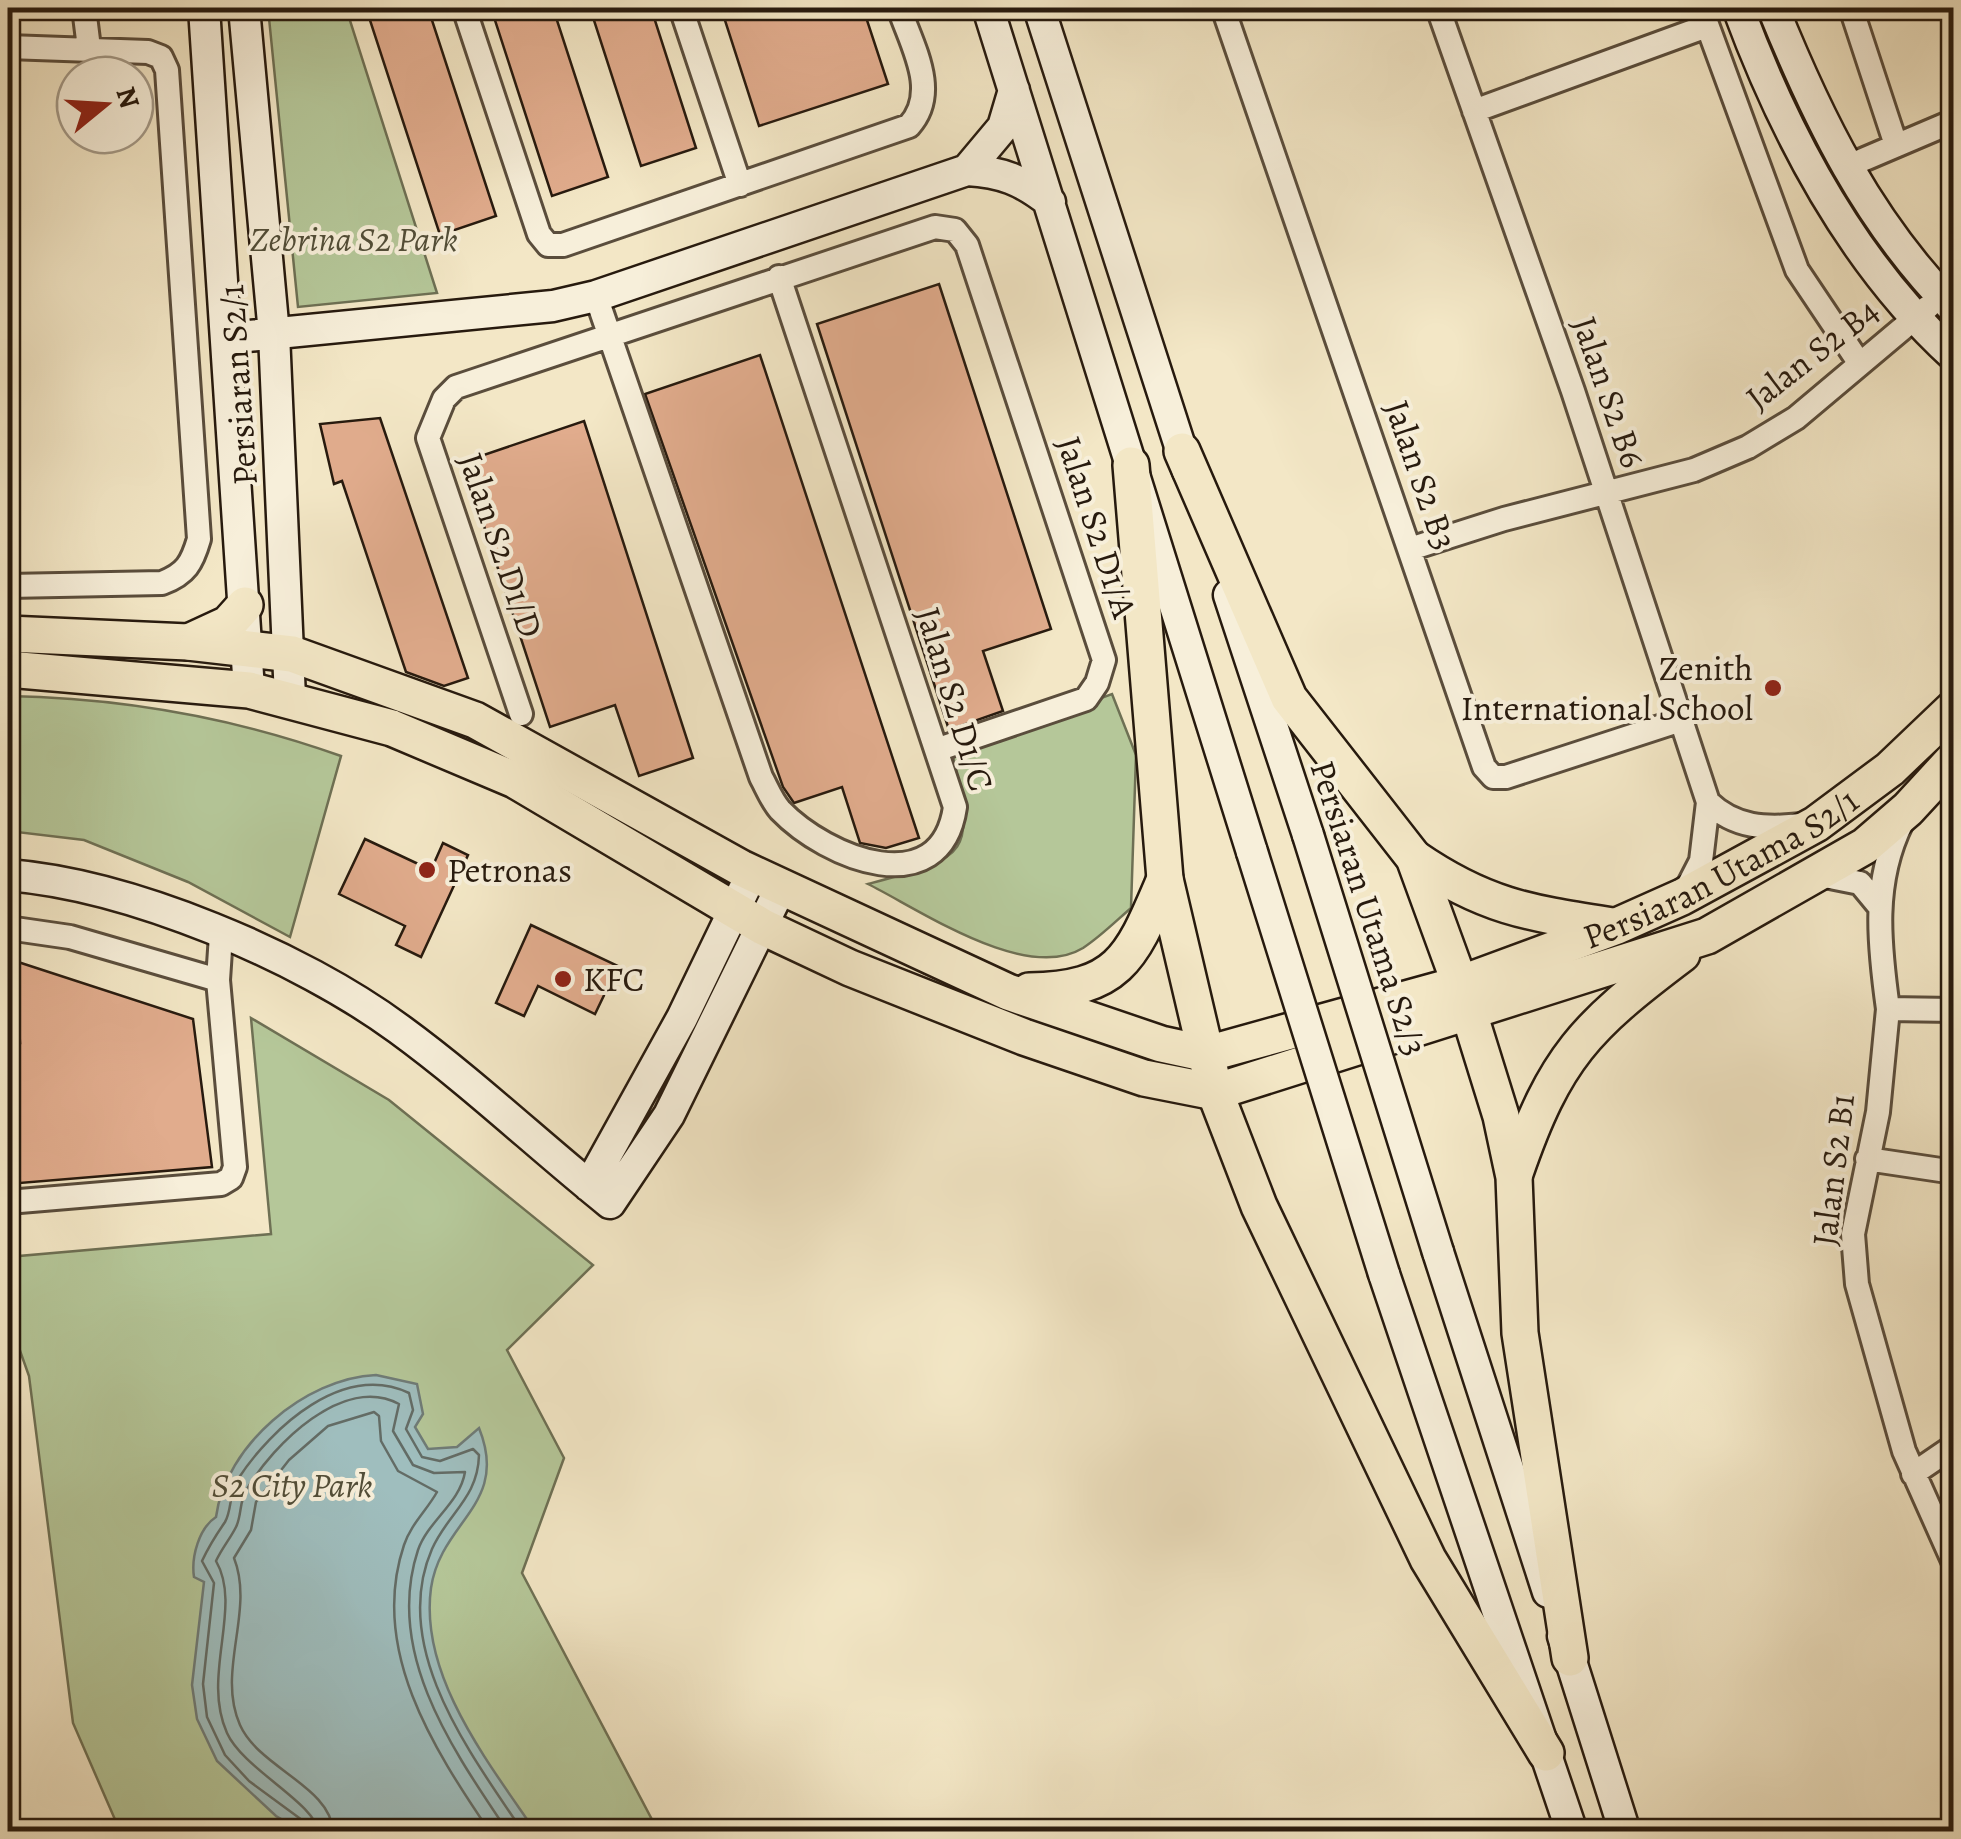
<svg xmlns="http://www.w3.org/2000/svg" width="1961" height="1839" viewBox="0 0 1961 1839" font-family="Alegreya,serif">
<rect width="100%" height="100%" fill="#f3e7c6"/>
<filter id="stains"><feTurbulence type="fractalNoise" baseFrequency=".002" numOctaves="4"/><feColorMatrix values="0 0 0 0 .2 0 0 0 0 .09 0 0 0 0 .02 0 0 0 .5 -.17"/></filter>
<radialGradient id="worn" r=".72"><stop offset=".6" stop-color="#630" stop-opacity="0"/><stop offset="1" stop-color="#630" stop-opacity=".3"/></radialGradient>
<path fill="#b5c799" stroke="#6e7054" stroke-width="2.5" d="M268,8H346L437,293L298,307Z
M1112,694L1136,755L1131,908C1116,921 1100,937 1083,948C1026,983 922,911 868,884C969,857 976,856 952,752Z
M8,696C123,698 232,717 341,756L290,937L188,882L84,840L8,831Z
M251,1018L389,1100L593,1265L507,1350L564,1458L522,1573L658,1831H120L73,1723L29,1376L8,1317V1257L271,1234Z"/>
<path fill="#9fbebe" stroke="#6f7c78" stroke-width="2.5" d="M376,1375L417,1384L423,1414L415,1427L428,1449L457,1447L479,1428C510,1505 441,1520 431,1588C419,1676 489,1763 535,1831H302L276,1816L217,1761L197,1719L192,1685L204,1582L194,1577C191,1557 199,1528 216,1517C225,1446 305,1378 376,1375Z"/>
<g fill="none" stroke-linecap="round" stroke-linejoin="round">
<path stroke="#636c66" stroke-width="2.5" d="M305,1832L302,1820L249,1781L225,1755L207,1717L203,1684L214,1583L202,1561C209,1546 216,1535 225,1522C232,1510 229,1493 238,1479C272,1427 343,1362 409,1393L413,1410L406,1429L422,1457L440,1461L473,1449L479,1455C478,1498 448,1513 432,1549C389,1648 471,1754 523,1832
M318,1832C317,1804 243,1769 227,1733C201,1675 243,1608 216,1561C222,1548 230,1539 236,1527C242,1515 239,1501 247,1489C273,1445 343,1374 399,1404L393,1431L413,1465L434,1473L465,1472C460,1503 428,1521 418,1550C384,1653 453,1750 508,1832
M333,1832C332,1787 259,1768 240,1725C216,1671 255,1611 234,1558L251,1530L256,1502L289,1460L328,1426L374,1412L379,1416L381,1441L398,1471L437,1492C427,1510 411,1524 404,1545C369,1649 433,1748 490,1832"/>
</g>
<path fill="#e1ac8d" stroke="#271a0e" stroke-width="2.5" d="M366,8H428L496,216L440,235Z
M491,8H553L608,177L552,196Z
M590,8H651L696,148L641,166Z
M721,8H863L888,84L759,126Z
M939,284L1051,629L983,651L1003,711L949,730L817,324Z
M760,355L919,838L886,848L860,843L842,787L794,803L783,787L645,394Z
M380,418L468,678L444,686L406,672L342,481L334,484L320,424Z
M584,421L693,758L639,776L615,705L550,727L463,462Z
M365,839L431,870L443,843L468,855L421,957L396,945L405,926L339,894Z
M531,925L618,966L595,1014L538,986L524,1016L496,1003Z
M15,961L193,1019L212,1167L8,1184V1043H20Z"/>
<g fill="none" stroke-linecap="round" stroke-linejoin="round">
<g stroke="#5a4d3c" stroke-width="28">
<path id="street" d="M84,8L89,48
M464,8L539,234L548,245H563L909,126C940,92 912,46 899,8
M681,8L740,185
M1223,8L1484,767L1493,777H1506L1681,720
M1438,8L1573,391L1708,802L1701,861L1684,894
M1701,8L1797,270L1860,364
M1851,8L1896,145
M8,47L148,52L161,57L167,70L199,539C192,563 186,574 162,583L8,586
M1474,111L1707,26
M1846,167L1954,121
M596,296L761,777C767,788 772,801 780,810C827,859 941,904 955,807L779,277
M1410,549L1504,519L1694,470L1748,447L1796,418L1928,307
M521,714L428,438L444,399L456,387L935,227L955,230L967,245L1104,660L1097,683L1086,699L939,749
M1708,802C1735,828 1766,829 1802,825
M1820,875L1860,883L1879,906
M8,928L70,937L218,980
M1888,1009C1879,944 1872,882 1902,822
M1954,1010L1888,1009L1878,1112L1853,1234L1857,1284L1904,1451L1954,1563
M1867,1159L1954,1172
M8,1202L221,1184L231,1178L235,1167L218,980L221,935
M1913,1474L1954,1446"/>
</g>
<g stroke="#271a0e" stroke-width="35">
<path id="secondary" d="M204,8L249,690
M244,8L274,334L290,698
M988,8L1252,852
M1039,8L1188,471
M1738,8C1785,135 1852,263 1954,356
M1773,8C1818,119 1868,222 1954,309
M967,170L1003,127L1014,90
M228,338L553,306L596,296L967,170C1002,172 1022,180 1050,202
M1229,595L1308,835
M8,875C131,885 300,956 399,1029C473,1083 539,1146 610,1203L669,1115L781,887
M589,1186L682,1018L752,873
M1438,1252L1548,1592
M1384,1274L1572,1832
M1563,1636L1625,1832"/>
</g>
<g stroke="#271a0e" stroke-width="40">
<g id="primary">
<path d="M1182,451L1289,698L1414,858L1460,984L1501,1116L1514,1177L1520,1333L1570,1658"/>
<path d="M1131,465L1165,879L1215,1092L1259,1206L1428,1559L1546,1753"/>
<path id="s1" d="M8,634L188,642L292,654L475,720L741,868L1008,992L1161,1044L1207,1054L1460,984L1617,926L1682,897L1816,824L1890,769L1954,708"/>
<path d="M189,642L228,624L245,605"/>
<path d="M8,669L249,690L392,728L515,780L763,927L850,968L1024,1037L1144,1078L1215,1092L1707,936L1865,846L1908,809L1954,759"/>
<path d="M1414,858C1485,907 1529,913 1613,926"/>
<path d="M1029,991C1121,990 1132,956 1165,879"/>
<path d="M1515,1173C1555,1057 1585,1027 1682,954"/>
</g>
</g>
<use href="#street" stroke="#f7efda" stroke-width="22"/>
<use href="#secondary" stroke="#f7efda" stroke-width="30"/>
<use href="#primary" stroke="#f3e7c6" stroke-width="35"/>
<g stroke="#271a0e" stroke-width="35" stroke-linecap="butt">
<path id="secondary-bridge" d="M1308,835L1438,1252
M1252,852L1384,1274"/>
</g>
<use href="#secondary-bridge" stroke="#f7efda" stroke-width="30"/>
</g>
<g fill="#8f2418" stroke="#f7efda" stroke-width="4">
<circle cx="1773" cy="688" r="10"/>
<circle cx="427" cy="870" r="10"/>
<circle cx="563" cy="979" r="10"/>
</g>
<g text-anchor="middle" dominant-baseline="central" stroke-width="8" stroke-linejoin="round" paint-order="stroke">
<g font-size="35" font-style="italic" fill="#524e38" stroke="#f7efda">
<text x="354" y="239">Zebrina S2 Park</text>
<text x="292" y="1485">S2 City Park</text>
</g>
<g font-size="35" fill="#271a0e" stroke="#f7efda">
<text transform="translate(1812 354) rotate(-38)">Jalan S2 B4</text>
<text transform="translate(238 385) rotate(-94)">Persiaran S2/1</text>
<text transform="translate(1609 392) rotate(71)">Jalan S2 B6</text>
<text transform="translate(1421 475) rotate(71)">Jalan S2 B3</text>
<text transform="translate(1097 527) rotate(72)">Jalan S2 D1/A</text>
<text transform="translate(501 545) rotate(71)">Jalan S2 D1/D</text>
<text transform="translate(955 699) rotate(73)">Jalan S2 D1/C</text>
<text stroke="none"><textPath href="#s1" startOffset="1835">Persiaran Utama S2/1</textPath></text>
<text transform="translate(1369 908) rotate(72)">Persiaran Utama S2/3</text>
<text transform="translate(1833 1170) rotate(-83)">Jalan S2 B1</text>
</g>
<g font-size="35" fill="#271a0e" stroke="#f7efda" text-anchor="start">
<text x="1753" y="668" text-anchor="end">Zenith<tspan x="1753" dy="40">International School</tspan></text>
<text x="447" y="870">Petronas</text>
<text x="583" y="979">KFC</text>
</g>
</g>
<rect width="1961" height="1839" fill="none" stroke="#f3e7c6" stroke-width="40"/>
<rect x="10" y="10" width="1941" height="1819" fill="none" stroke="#271a0e" stroke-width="5"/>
<rect x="20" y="20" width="1921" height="1799" fill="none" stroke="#271a0e" stroke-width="2.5"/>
<g transform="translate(105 105) rotate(72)"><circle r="48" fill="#f7efda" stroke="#a49a88" stroke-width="2.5"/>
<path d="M0-8L18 38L0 25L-18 38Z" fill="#8f2418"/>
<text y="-15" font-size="28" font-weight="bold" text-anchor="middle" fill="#271a0e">N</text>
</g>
<rect width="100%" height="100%" filter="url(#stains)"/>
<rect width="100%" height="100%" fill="url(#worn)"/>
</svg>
